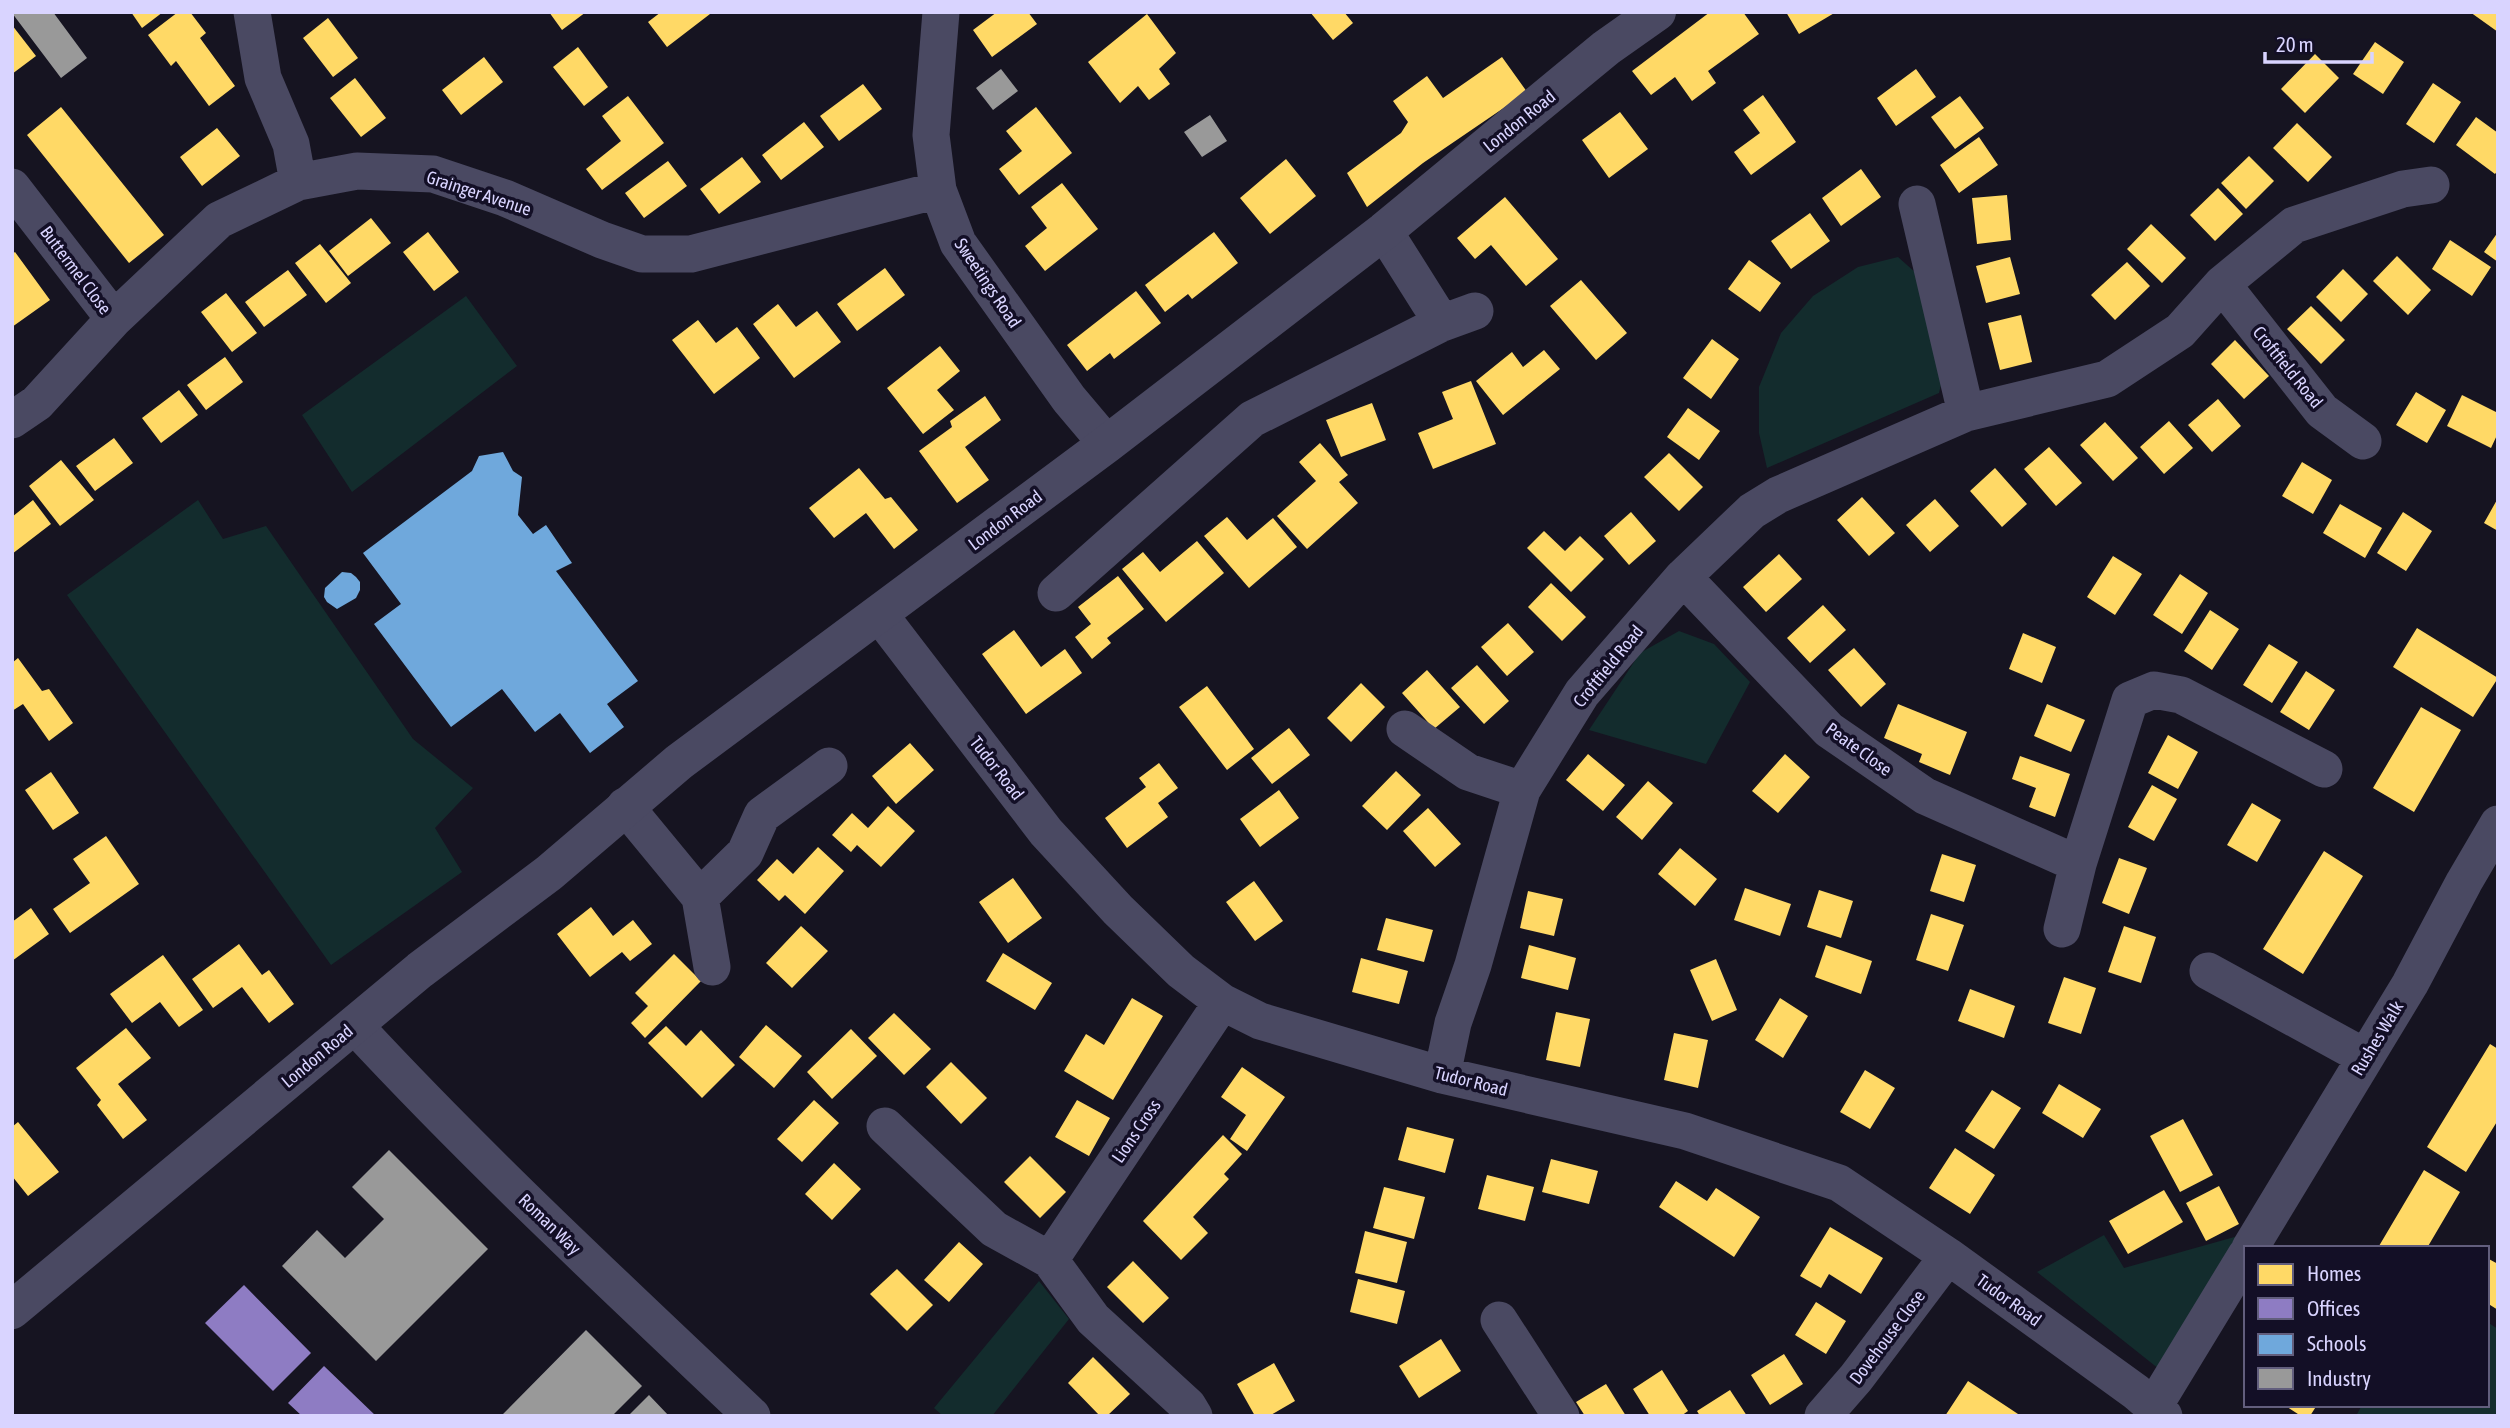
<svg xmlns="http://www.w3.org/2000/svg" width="2510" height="1428" viewBox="0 0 2510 1428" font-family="'Asap Condensed',sans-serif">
<rect width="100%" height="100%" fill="#161421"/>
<path fill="#132c2d" d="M1898,257L1916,273L1943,376L1939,393L1767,468L1759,433V387L1781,333L1813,296L1858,267Z
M466,296L517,366L352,492L302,415Z
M198,500L223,539L266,526L413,739L473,788L435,828L462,872L331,965L67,595Z
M1679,631L1714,644L1750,682L1706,764L1589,730L1640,653Z
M2104,1235L2124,1268L2238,1236L2159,1369L2037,1272Z
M1039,1281L1069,1319L992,1416H943L934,1408Z
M2487,1322L2498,1329V1416H2356L2362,1405H2487Z"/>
<path fill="#ffd966" d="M131,12H163L142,28Z
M178,12H190L206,33L200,38L235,86L209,106L176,61L171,66L148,35Z
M549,12H586L562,30Z
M661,12H709L710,14L667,47L648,22Z
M997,12H1028L1037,24L992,57L973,30Z
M1310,12H1344L1353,23L1333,40Z
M1710,12H1743L1759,34L1708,71L1716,83L1692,101L1675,77L1651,95L1632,71Z
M1786,12H1836L1799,34Z
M2470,12H2498V32Z
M1147,14L1176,53L1159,69L1170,84L1149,100L1138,86L1120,103L1088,62Z
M328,18L358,58L333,77L303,38Z
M12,25L36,56L12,74Z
M2375,42L2404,62L2383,94L2353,74Z
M578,47L608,87L584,106L553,67Z
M2315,54L2339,78L2305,113L2281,89Z
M484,57L503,82L461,115L442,90Z
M1502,57L1527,92L1423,163L1367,207L1347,173L1401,133L1408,122L1393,101L1427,76L1443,98Z
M1916,69L1936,97L1896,126L1877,98Z
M355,78L386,118L361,137L330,98Z
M2433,83L2461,102L2434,143L2406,124Z
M863,84L882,109L839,141L820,116Z
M1763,95L1796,142L1751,175L1734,152L1760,133L1743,110Z
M628,96L664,143L602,190L586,169L621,141L602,116Z
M1960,96L1984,128L1955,149L1931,117Z
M61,107L164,235L129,263L27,135Z
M1036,107L1072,153L1019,195L999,169L1022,151L1006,131Z
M1620,112L1648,149L1609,178L1582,140Z
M2476,117L2498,133V170L2495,174L2456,145Z
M804,122L824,147L781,180L762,155Z
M2297,123L2332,157L2308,182L2273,148Z
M217,128L240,156L202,186L180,157Z
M1979,137L1998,165L1959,193L1940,165Z
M2249,156L2274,181L2246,209L2221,183Z
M742,157L761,182L719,214L700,189Z
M1286,159L1316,196L1270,234L1240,198Z
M668,161L687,186L644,218L625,193Z
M1861,169L1881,197L1841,226L1822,198Z
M1062,183L1098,229L1045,271L1025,246L1047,228L1031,207Z
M2218,188L2243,214L2215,241L2190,215Z
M2007,195L2011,240L1977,244L1972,198Z
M1505,197L1558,259L1526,286L1491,245L1475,259L1457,238Z
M1810,213L1830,241L1791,269L1771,241Z
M371,218L391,243L348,276L329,251Z
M2151,224L2186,258L2162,283L2127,249Z
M428,232L459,272L434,291L403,252Z
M1214,232L1238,263L1192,299L1188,294L1165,312L1145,285Z
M2498,232V262L2484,252Z
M2450,240L2491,267L2472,296L2432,269Z
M320,244L351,283L326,303L295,263Z
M15,252L50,300L12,327V254Z
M2397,256L2431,290L2408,315L2373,281Z
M2010,257L2020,294L1986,303L1976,266Z
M1749,260L1781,283L1760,312L1728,289Z
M2127,262L2150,286L2115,320L2091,295Z
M885,268L905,295L857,331L837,304Z
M2343,269L2368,294L2341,322L2316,297Z
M288,270L307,295L264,327L245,302Z
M1581,280L1627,333L1596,360L1550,306Z
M1136,291L1161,323L1114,359L1110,353L1087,371L1067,345Z
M226,293L257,333L232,352L201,312Z
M778,304L796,327L817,311L841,342L794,378L753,324Z
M2311,306L2345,340L2321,364L2287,329Z
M2021,315L2032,362L2000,370L1988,323Z
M698,320L716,343L737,327L760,358L714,394L672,340Z
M1712,339L1739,359L1711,399L1683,378Z
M2235,340L2269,376L2244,399L2211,364Z
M940,346L960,371L937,390L954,410L923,434L887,388Z
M1544,350L1560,369L1503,415L1476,381L1512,352L1523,367Z
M225,357L243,382L206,410L187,385Z
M1471,381L1496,444L1433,469L1418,433L1453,419L1442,392Z
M179,390L198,415L161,443L142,418Z
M2416,392L2446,410L2427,443L2396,425Z
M2462,395L2498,413V433L2491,448L2447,426Z
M985,396L1001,420L965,447L989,480L957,503L919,451L952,427L950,421Z
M2218,399L2241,426L2212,452L2188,425Z
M1372,403L1386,440L1341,457L1326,420Z
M1688,408L1720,431L1699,460L1667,437Z
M2169,421L2193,448L2164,474L2140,447Z
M2105,422L2138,458L2113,481L2080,445Z
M114,438L133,463L95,491L76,466Z
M1320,443L1348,475L1339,482L1358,503L1307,549L1277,516L1316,481L1299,462Z
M2049,447L2082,483L2056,506L2024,469Z
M1669,453L1703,487L1679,511L1644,477Z
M61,460L94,500L60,526L29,486Z
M2302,462L2332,480L2313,514L2282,496Z
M859,468L885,499L891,497L918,530L894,549L866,513L834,538L809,508Z
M1995,468L2027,504L2002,527L1970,491Z
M1862,497L1895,533L1869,556L1837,520Z
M2498,498V531L2484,523Z
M1935,499L1959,526L1930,552L1906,525Z
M33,500L51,524L12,554V517Z
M2340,504L2382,528L2365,558L2323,533Z
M1631,512L1656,541L1629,565L1604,536Z
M2403,512L2432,531L2406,571L2377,553Z
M1227,517L1247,540L1273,518L1297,547L1249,588L1204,536Z
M1544,531L1565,551L1580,536L1604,559L1571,592L1527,548Z
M1197,541L1224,573L1166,622L1122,569L1143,552L1160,572Z
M1779,554L1802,579L1766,612L1743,587Z
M2113,556L2142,574L2115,615L2087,597Z
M2180,574L2208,593L2182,634L2153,615Z
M1118,576L1144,609L1107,638L1111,643L1092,659L1075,637L1091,624L1078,607Z
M1551,583L1586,617L1562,641L1528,607Z
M1823,605L1846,630L1810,663L1787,638Z
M2210,610L2239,629L2212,670L2184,651Z
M1508,623L1534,652L1507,676L1481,647Z
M2417,628L2498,678L2473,717L2393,667Z
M1014,630L1041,667L1065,649L1082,673L1026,714L982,654Z
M2023,633L2056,647L2042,683L2009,669Z
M2269,644L2298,662L2272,703L2243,685Z
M1854,648L1886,684L1861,707L1828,670Z
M18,658L42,691L49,689L73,723L49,741L23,704L12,711V663Z
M1477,665L1509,701L1484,724L1451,688Z
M1427,670L1460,707L1434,729L1402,693Z
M2306,671L2335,690L2309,730L2280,712Z
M1361,683L1385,707L1351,742L1327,718Z
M1207,686L1254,749L1227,770L1179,707Z
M1898,704L1967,732L1950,775L1919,762L1922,754L1884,738Z
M2047,704L2085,720L2071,752L2034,736Z
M2421,707L2461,730L2414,812L2373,788Z
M1289,728L1310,755L1272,784L1251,758Z
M2168,735L2198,752L2178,789L2148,773Z
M910,743L934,770L896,804L872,776Z
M1588,754L1625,785L1603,811L1566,780Z
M1785,754L1810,777L1778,813L1752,791Z
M2020,756L2070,774L2055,817L2029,807L2036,788L2012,779Z
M1159,763L1178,788L1158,803L1168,817L1127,848L1105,818L1146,787L1139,778Z
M1396,771L1421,795L1387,830L1362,806Z
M51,772L79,813L53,830L25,790Z
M1648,781L1673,803L1642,840L1616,817Z
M2152,785L2177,799L2154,841L2128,827Z
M1279,790L1299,818L1260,847L1240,819Z
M2252,803L2281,820L2257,862L2227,845Z
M888,806L915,831L881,867L857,845L851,852L832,835L852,813L868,828Z
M1428,808L1461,844L1435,867L1403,831Z
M106,836L139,884L70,933L53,909L90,883L73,859Z
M818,847L844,871L805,914L785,895L779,901L757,880L777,859L793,874Z
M1680,848L1717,879L1695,906L1658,874Z
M2324,851L2363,876L2303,974L2263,949Z
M1942,854L1976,865L1964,902L1930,891Z
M2119,858L2147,868L2129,914L2102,903Z
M1013,878L1042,918L1008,943L979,902Z
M1254,881L1283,921L1255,941L1226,902Z
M1745,888L1791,904L1780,936L1734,920Z
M1819,890L1853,901L1841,938L1807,927Z
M1528,891L1563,899L1554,936L1520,928Z
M591,907L613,936L633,920L652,944L630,961L622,952L590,977L557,934Z
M31,908L49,934L12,961V922Z
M1931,914L1964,925L1948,971L1916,960Z
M1386,918L1433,930L1424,962L1377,950Z
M801,926L828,951L792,988L766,963Z
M2124,926L2156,937L2141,983L2108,972Z
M239,944L262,975L269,970L294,1004L269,1023L242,987L213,1008L192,979Z
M1529,945L1576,958L1568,990L1521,978Z
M1826,945L1872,961L1861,994L1815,977Z
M1003,953L1052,983L1035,1010L986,981Z
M674,954L701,981L645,1038L631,1023L648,1006L635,993Z
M163,955L203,1010L179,1027L160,1002L132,1023L110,994Z
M1361,958L1408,971L1399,1004L1352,992Z
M1716,959L1737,1010L1712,1021L1690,970Z
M2064,977L2096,988L2081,1034L2048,1023Z
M1970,989L2015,1006L2004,1038L1958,1021Z
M1132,998L1163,1016L1113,1100L1064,1071L1086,1034L1104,1045Z
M1780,998L1808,1016L1783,1058L1755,1040Z
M1556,1012L1590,1019L1580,1067L1546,1060Z
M894,1013L931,1049L904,1075L868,1038Z
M766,1025L802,1056L774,1088L739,1057Z
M666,1026L686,1046L701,1030L735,1065L702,1098L648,1043Z
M126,1028L151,1058L118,1084L147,1120L123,1139L97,1105L101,1100L76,1068Z
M851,1029L877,1056L832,1099L807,1072Z
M1674,1033L1708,1040L1698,1088L1664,1080Z
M2490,1044L2498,1049V1120L2466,1172L2427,1147Z
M951,1062L987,1098L961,1124L926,1087Z
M1242,1067L1285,1097L1247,1151L1230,1139L1246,1115L1221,1097Z
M1865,1070L1895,1088L1870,1129L1840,1112Z
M2059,1084L2101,1109L2083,1138L2042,1113Z
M1992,1090L2021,1108L1994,1149L1965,1131Z
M814,1100L839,1123L802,1162L777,1139Z
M1077,1100L1110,1118L1089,1156L1055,1137Z
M2183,1119L2213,1175L2180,1192L2150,1136Z
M18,1122L59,1172L28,1196L12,1176V1127Z
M1407,1127L1454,1139L1445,1173L1398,1160Z
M1223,1135L1242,1154L1224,1174L1229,1179L1193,1217L1208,1233L1181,1260L1143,1221Z
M1955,1148L1995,1175L1970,1214L1929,1188Z
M1030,1156L1066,1192L1040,1218L1004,1182Z
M1551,1159L1598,1171L1589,1204L1542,1192Z
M834,1163L861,1189L832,1220L805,1194Z
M2424,1170L2460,1192L2427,1248H2381L2379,1246Z
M1487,1175L1534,1187L1525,1221L1478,1209Z
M1676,1181L1707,1201L1716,1188L1760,1217L1734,1257L1659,1207Z
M2219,1186L2239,1224L2206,1241L2186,1203Z
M1384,1187L1425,1197L1414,1239L1373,1228Z
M2164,1190L2183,1222L2128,1254L2109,1221Z
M1830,1227L1883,1258L1861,1294L1829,1274L1821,1288L1800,1276Z
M1365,1231L1407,1242L1397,1283L1355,1273Z
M959,1242L983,1264L949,1302L924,1280Z
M2487,1258L2498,1264V1310L2487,1303Z
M1133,1261L1169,1298L1143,1323L1107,1287Z
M897,1269L933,1305L907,1331L870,1294Z
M1358,1279L1405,1291L1397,1324L1350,1312Z
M1816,1302L1846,1321L1826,1354L1795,1335Z
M1441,1339L1461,1371L1419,1398L1399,1366Z
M1784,1354L1803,1384L1770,1405L1751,1375Z
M1093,1357L1130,1394L1107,1416H1100L1068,1383Z
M1274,1363L1295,1401L1269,1416H1255L1237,1384Z
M1662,1370L1688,1411L1681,1416H1650L1633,1389Z
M1968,1381L2009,1408L2021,1416H1945Z
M1606,1384L1626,1416H1585L1576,1402Z
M1730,1390L1747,1416H1700L1697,1411Z
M2284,1405H2317L2310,1416H2301Z"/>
<path fill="#8e7cc3" d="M244,1285L311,1353L273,1391L205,1323Z
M324,1366L376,1416H302L288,1403Z"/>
<path fill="#6fa8dc" d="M503,452L513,471L522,477L518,515L533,534L546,525L572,563L556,571L638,681L607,704L624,727L590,753L560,713L535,732L502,689L451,727L374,624L401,604L363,553L472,471L479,456Z
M342,572L351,573L356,577L360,582V590L356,598L337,609L327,602L324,597L325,588Z"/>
<path fill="#999" d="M53,12L87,58L61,78L12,13Z
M1001,69L1018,91L993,110L976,88Z
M1210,115L1227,141L1202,157L1184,132Z
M389,1150L488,1249L376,1361L282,1266L317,1230L345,1258L384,1219L352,1187Z
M586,1330L642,1386L612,1416H501Z
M649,1395L669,1416H628Z"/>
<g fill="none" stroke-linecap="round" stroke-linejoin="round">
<path stroke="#4a4962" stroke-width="37" d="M252,12L263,78L291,144L298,182
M941,12L931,135L938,190L958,243L1069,399L1107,444
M12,187L114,319
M1917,204L1966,413
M1384,231L1442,323
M2222,284L2322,411L2363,441
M12,420L37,403L114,319L219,220L298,182L357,171L433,174L505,198L602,240L642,254H691L938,190
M1683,577L1829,730L1925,796L2078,864
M1056,593L1252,419L1442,323L1475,311
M879,614L1046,832L1118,910L1181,971L1222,1002L1260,1021L1442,1075L1685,1131L1839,1183L1948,1256L2136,1392L2164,1416
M1405,729L1468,772L1522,790
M625,806L700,897L712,967
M700,897L745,853L762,815L829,766
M2062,929L2078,864L2130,700L2154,690L2181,695L2324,769
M2208,971L2365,1057
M354,1025C481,1162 617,1288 752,1416
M1442,1075L1453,1023L1473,965L1522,790L1582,693L1683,577L1752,511L1778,495L1966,413L2107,379L2180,331L2222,284L2294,225L2403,189L2431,185
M885,1126L994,1229L1050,1260L1093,1319L1188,1406L1194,1416
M2250,1248L2410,984L2464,882L2498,824
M1050,1260L1222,1002
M1499,1320L1561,1416
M2153,1408L2246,1255
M1823,1416L1856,1378L1948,1256"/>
<path stroke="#4a4962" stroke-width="38" d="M12,1310L420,970L549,873L679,762L1107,444L1384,231L1606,48L1657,12"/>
</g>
<g text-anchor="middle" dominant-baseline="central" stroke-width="7" stroke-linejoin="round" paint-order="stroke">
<g font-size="18" fill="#d9d4ff" stroke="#130f26">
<text transform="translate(1519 121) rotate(-39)">London Road</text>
<text transform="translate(479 193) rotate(18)">Grainger Avenue</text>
<text transform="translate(76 270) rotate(53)">Buttermel Close</text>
<text transform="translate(988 283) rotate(56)">Sweetings Road</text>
<text transform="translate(2288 367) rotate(51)">Croftfield Road</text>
<text transform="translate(1005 520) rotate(-37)">London Road</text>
<text transform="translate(1608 666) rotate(-51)">Croftfield Road</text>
<text transform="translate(1859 749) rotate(36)">Peate Close</text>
<text transform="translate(997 768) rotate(52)">Tudor Road</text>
<text transform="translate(2377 1038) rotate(-59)">Rushes Walk</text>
<text transform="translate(317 1056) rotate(-40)">London Road</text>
<text transform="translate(1471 1081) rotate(14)">Tudor Road</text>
<text transform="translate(1136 1131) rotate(-56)">Lions Cross</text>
<text transform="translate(550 1224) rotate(44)">Roman Way</text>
<text transform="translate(2009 1300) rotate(36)">Tudor Road</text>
<text transform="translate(1887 1337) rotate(-53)">Dovehouse Close</text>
</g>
</g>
<rect width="2510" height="1428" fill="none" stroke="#d9d4ff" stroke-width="28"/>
<rect x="2244" y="1246" width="245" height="161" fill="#130f26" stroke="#625e7d" stroke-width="2"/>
<rect x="2258" y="1264" width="35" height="21" fill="#ffd966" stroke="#625e7d" stroke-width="2"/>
<text x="2307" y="1281" font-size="21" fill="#d9d4ff">Homes</text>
<rect x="2258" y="1298" width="35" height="21" fill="#8e7cc3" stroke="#625e7d" stroke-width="2"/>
<text x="2307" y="1316" font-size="21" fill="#d9d4ff">Offices</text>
<rect x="2258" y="1334" width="35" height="21" fill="#6fa8dc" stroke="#625e7d" stroke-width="2"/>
<text x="2307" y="1351" font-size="21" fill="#d9d4ff">Schools</text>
<rect x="2258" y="1368" width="35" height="21" fill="#999999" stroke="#625e7d" stroke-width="2"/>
<text x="2307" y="1386" font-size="21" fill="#d9d4ff">Industry</text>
<path d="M2265 52v10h107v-10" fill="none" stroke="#d9d4ff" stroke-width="3.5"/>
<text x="2276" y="52" font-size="21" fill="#d9d4ff" stroke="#130f26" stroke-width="5" paint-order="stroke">20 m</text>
</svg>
